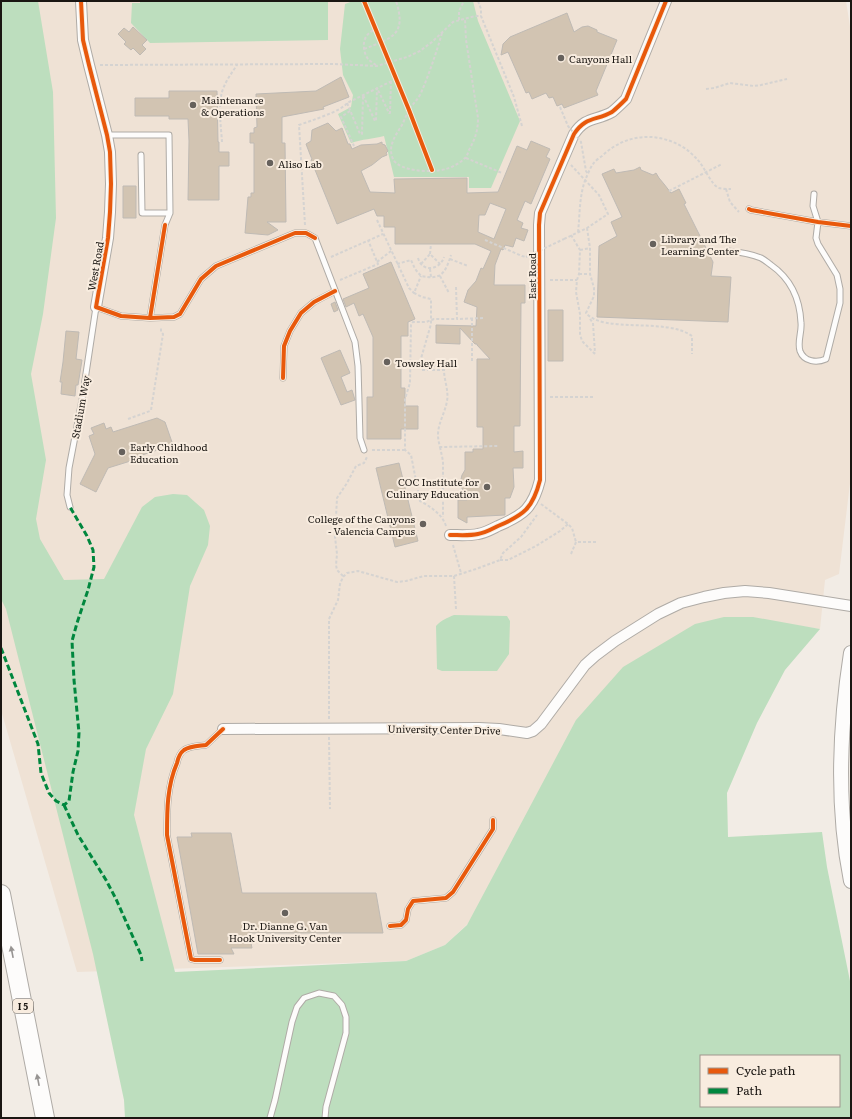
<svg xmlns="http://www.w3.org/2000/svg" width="852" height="1119" viewBox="0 0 852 1119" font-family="Literata,serif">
<rect width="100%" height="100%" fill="#f2ece5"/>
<path fill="#efe2d5" d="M1,1H846L851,33V475L839,574L825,580L820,629L788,624L445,945L406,961L77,972L1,710Z"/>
<path fill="#bddebe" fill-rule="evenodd" d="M1,1H38L53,92L56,218L43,314L31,374L46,460L36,519L40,539L64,580L104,579L142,507L155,497L173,494L187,495L204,510L210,526L208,545L190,586L173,694L146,749L134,815L175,972L406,961L445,945L467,925L576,720L623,667L695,624L724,617H753L820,629L785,670L757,723L727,793L728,837L822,832L827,867L851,986V1118H125L124,1100L93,954L6,609L1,599ZM701,1056H839V1106H701Z
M140,1H328V40L150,43L131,23L132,3H140Z
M353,1H473L478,21L520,121L491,188H469V177H394L384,136C373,139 362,139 351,143L338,114L351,107L353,95L343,75L340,49L345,4Z
M454,615L507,616L510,621L509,654L497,671H442L437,669L436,626C441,620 447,618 454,615Z"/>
<path fill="#d2c4b2" stroke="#bfbab4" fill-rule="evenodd" d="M567,13L574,32L582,27L588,26L597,30V32L617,40L596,91L598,95L564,108L562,104L557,106L553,97L549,98L546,93L532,99L529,92L526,93L508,52L501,55L503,44L510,37Z
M133,27L147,40L142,45L146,49L140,55L133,48L131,50L124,44L126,42L118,34L124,28L129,32Z
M341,77L349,97L323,107L324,109L282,117V143H285L286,222H267L278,230L268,235L245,233L248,197H251V193H254V143H250V133H254V128L257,127L256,94L316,91Z
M169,91H217L218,142H219V152H229V166H219V200H188L189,141L188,119H169V116H135V98H169Z
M328,123L336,131L342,128L348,144H350L352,149L361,145L377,144L382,142V144L385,145L388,151L386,153L387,155L382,157L372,165L361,171L370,192L395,193L394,179L467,178V193L498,192L517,146L527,150L531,141L550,149L546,157L550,159L531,204L525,201L517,220L523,223L521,228L528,230L524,241L516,238L513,247L505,245L503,250L501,249L495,265L494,285H525V303H521L520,426H514V452L523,451V468H513L514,487L510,498H505V515L467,517V523L458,518V500H467L461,486L460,483L462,475L465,470V452H473V449H483V427H477V359H490L477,345V344H475L460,328V344L436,343V325L476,326L477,307L464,302L468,290L476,281L481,268L483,269L491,251L475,244H395V227H384V216H377L374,209L337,224L311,160L312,159L311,157L306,144L311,141L312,130ZM490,203L506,209L494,239L478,232L479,215H485Z
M640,167L641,170L653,175L656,173L659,178L664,184L671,193L679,189L686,203L684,204L713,262L711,276L731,277L728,322L597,317L599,246L617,236L611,222L622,217L602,174L614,169L616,173L634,170Z
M123,186H136V218H123Z
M391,262L415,319L408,322V336H401V388H405V406H418V429H401V439H367V397H373V337L363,314L359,316L354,303L346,307L343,299L369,288L363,274Z
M335,302L338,310L334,312L331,304Z
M548,310H563V361H548Z
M66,331L79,332L76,359L82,360L78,385H76L75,396L61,394L62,382H60L63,362Z
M340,350L350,373L341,377L347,392L352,390L355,400L341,405L321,358Z
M157,418L165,422L173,445L139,456L137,459L108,468L96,492L80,484L95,454L89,436L94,434L91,428L104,423L106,429L111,427L113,432Z
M399,463L418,541L395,547L376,468Z
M191,833H231L242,893H376L383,933H249L252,948H231L234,954H198L177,837H192Z"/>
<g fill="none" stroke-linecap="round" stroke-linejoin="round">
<g stroke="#afaba6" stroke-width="7">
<path id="lane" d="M107,135H169L170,213L165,225L150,318
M141,155L142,213H170
M749,209L751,210L818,222L851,226
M728,251C739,252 751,254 761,258C765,260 768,263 771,265C791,279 800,299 801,323C802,332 797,342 800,351C804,362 817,363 826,359L840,303V289L837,275L818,244L816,238L818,222L813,206L814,194
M283,378L284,346L290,331L301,313L314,302L335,291
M70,507L67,495L69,468L82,400L96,307L121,316L150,318L174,317L180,314L201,279L216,266L295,233H306L315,238L355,342L358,366L360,438L364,450
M390,926L401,925L406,920L408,909L413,901L446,898L453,892L493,829V820
M220,960H195L191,959L167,835C167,810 167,786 177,763C178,758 180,753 184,750C190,746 199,746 206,745L223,729
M270,1118L275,1100L292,1022L297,1007L304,998L319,993L334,996L342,1005L346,1017V1033L326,1107L325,1118"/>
</g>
<g stroke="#afaba6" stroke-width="12">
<path id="street" d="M81,1L83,40L89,65L107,135L110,152L111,184L110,212L108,238L96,307
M450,535C459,535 469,536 478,534C485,533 492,529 498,526C524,515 533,508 540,480L539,225L540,213L574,134C586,116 596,121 612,112C617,108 621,104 626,99L666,1
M223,729L479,728L499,729L527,733L533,731L541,724L585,665L595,656L615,641L658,614L681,603L704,597L724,593L745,591L769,593L851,606"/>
</g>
<g stroke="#afaba6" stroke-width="16">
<path id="secondary" d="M851,653C839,730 836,805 851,881"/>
</g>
<g stroke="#afaba6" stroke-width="20">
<path id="highway" d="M1,894L45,1118"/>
</g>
<path stroke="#d5d3d1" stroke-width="2" stroke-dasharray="3 2" stroke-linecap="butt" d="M478,1L481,9V16L514,97L522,126
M459,20V11L464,1
M442,33C436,54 429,74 421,93C418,99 414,103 410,108C407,113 405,119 402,125C396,135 387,146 393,159C399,172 434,173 446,169C453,167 460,163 465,158C467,156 468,153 469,150C475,139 478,131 478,118L466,40L465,19
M364,49C392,38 407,35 396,1
M100,65L334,64L377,66L407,57L420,51L432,42L453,22L475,16H481
M376,65C373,63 370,61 368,59C364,54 362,43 366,37C368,33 372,31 376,29
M706,89L714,88L730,83L754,86L761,85L787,79
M347,103L360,134H362L363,95L375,121H376L377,88L389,113H390L391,81
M350,111L341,117L354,146
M222,142C221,127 218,106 222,92C225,82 231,74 237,65
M466,158L502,173
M726,189L730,202L739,212
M669,191L722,164
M377,220L409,288L414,293
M305,225L299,125C310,121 342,111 347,103L396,79
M587,228L590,248V274L594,288V296L586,313C604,334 666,317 692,336V354
M578,232C580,215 579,195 586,178C588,174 590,168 593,164C595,161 599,158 602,156C626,133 659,131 686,149C690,152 694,156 697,159C704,166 712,186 719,188C723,189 728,189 731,189
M571,235L580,250L579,274L577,280L576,292L580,314V334L582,341L595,354
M564,239L587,228L608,214L599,195L571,165
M485,240L522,256L526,257
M580,250L590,248
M430,254L431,244
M331,257L383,234
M418,258C422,273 440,270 444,257
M450,259L468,266
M377,262L391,251
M397,264L411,260L415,269L421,276C441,280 445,274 451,255
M421,264L430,254L440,264
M430,269L431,277
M579,274H590
M440,276L449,293
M340,280L378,264L368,240
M550,280H577
M456,287L457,319L484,318
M472,318V362
M590,319L593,323L595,353
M411,362H439V366H421V370H444C444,380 449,391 447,401C445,413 438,423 438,435C438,439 439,443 440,447L499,446
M420,362L431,324V299L422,297L414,293L421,276
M439,362H443L444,370
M550,397H595
M128,419L150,411L151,410L163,334L161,332V327
M440,447L443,461V517
M372,450H405
M541,504L568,524L572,528L576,542
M446,526C442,514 431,507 420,501L411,455L405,450V399L410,383L411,324L413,322H426L434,319H457
M453,545L461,573
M571,554L576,542H596
M500,560H508L536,546L560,531L568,524
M343,576L337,570L336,565L337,554L335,537L337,498L347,483L356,466L364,463L367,457
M454,576L456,609
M329,719V619L338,600L340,584L343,577L347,573L358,571L397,582L406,581L424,576H454L476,569L500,560L503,553L521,537L537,515
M329,737L330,809"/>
<use href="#lane" stroke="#fdfcfb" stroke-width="5"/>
<use href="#street" stroke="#fdfcfb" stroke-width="10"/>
<use href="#secondary" stroke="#fdfcfb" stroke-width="14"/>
<use href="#highway" stroke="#fdfcfb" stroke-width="18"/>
<path stroke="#d5d3d1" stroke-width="2" stroke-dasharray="3 2" stroke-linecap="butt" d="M560,107L568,126L581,142L586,171L588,174
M526,257L564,239"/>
<path stroke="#00873e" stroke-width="3" stroke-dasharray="6 3" stroke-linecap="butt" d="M1,648L38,744L41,773L49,793L56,801L64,805L69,801L73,772L78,751L79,733L74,680L72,641L77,623L88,590L94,567L93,550L87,536L70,507
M64,805L78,835L106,880L116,899L141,955L142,961"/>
<g stroke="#f8ecdf" stroke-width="6">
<path id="cycleway" d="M81,1L83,40L89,65L107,135L110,152L111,184L110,212L108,238L96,307L121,316L150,318L174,317L180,314L201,279L216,266L295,233H306L315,238
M364,1L409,110L432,170
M749,209L751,210L818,222L851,226
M150,318L165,225
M283,378L284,346L290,331L301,313L314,302L335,291
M450,535C459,535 469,536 478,534C485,533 492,529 498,526C524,515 533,508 540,480L539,225L540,213L574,134C586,116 596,121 612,112C617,108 621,104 626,99L666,1
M390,926L401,925L406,920L408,909L413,901L446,898L453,892L493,829V820
M220,960H195L191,959L167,835C167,810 167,786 177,763C178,758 180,753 184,750C190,746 199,746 206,745L223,729"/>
</g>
<use href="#cycleway" stroke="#e8590c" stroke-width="4"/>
</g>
<defs><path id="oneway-solid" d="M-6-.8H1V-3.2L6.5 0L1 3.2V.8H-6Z"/></defs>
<g fill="#979492">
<use href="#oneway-solid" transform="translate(12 952) rotate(-101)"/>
<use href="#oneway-solid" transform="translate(38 1080) rotate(-101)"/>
</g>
<g fill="#66615c" stroke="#f8ecdf" stroke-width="1.5">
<circle cx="561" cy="58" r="4"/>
<circle cx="193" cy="105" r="4"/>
<circle cx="270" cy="163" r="4"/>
<circle cx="653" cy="244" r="4"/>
<circle cx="387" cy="362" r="4"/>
<circle cx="122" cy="452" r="4"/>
<circle cx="487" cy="487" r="4"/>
<circle cx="423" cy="524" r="4"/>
<circle cx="285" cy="913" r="4"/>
</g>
<g text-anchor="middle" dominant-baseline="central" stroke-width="4" stroke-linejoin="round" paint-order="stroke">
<rect fill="#f8ecdf" stroke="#5d5650" stroke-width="1" x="13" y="999" width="20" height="14" rx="3"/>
<g font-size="9" font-weight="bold" fill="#1a1612">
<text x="23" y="1006">I 5</text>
</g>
<g font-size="10" fill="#1a1612" stroke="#f8ecdf" text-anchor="start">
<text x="569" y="58">Canyons Hall</text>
<text x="201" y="99">Maintenance<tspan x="201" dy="12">&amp; Operations</tspan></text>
<text x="278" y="163">Aliso Lab</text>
<text x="661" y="238">Library and The<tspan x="661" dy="12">Learning Center</tspan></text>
<text x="395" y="362">Towsley Hall</text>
<text x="130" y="446">Early Childhood<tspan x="130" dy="12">Education</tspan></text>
<text x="479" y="481" text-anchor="end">COC Institute for<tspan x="479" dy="12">Culinary Education</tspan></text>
<text x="415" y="518" text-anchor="end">College of the Canyons<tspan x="415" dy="12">- Valencia Campus</tspan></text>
<text x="285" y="925" text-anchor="middle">Dr. Dianne G. Van<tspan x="285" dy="12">Hook University Center</tspan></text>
</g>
<g font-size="10" fill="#1a1612" stroke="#f8ecdf">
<text transform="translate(95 266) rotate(-80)">West Road</text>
<text transform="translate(531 276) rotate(-90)">East Road</text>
<text transform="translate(80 407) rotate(-80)">Stadium Way</text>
<text transform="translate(444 729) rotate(1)">University Center Drive</text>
</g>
</g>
<rect width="852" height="1119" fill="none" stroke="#1a1612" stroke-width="4"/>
<rect x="700" y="1055" width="140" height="52" fill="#f8ecdf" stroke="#9f968d"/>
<rect x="708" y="1068" width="20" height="6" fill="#e8590c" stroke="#9f968d"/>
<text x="736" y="1075" font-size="12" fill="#1a1612">Cycle path</text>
<rect x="708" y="1088" width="20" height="6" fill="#00873e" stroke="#9f968d"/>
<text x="736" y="1095" font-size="12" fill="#1a1612">Path</text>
</svg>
